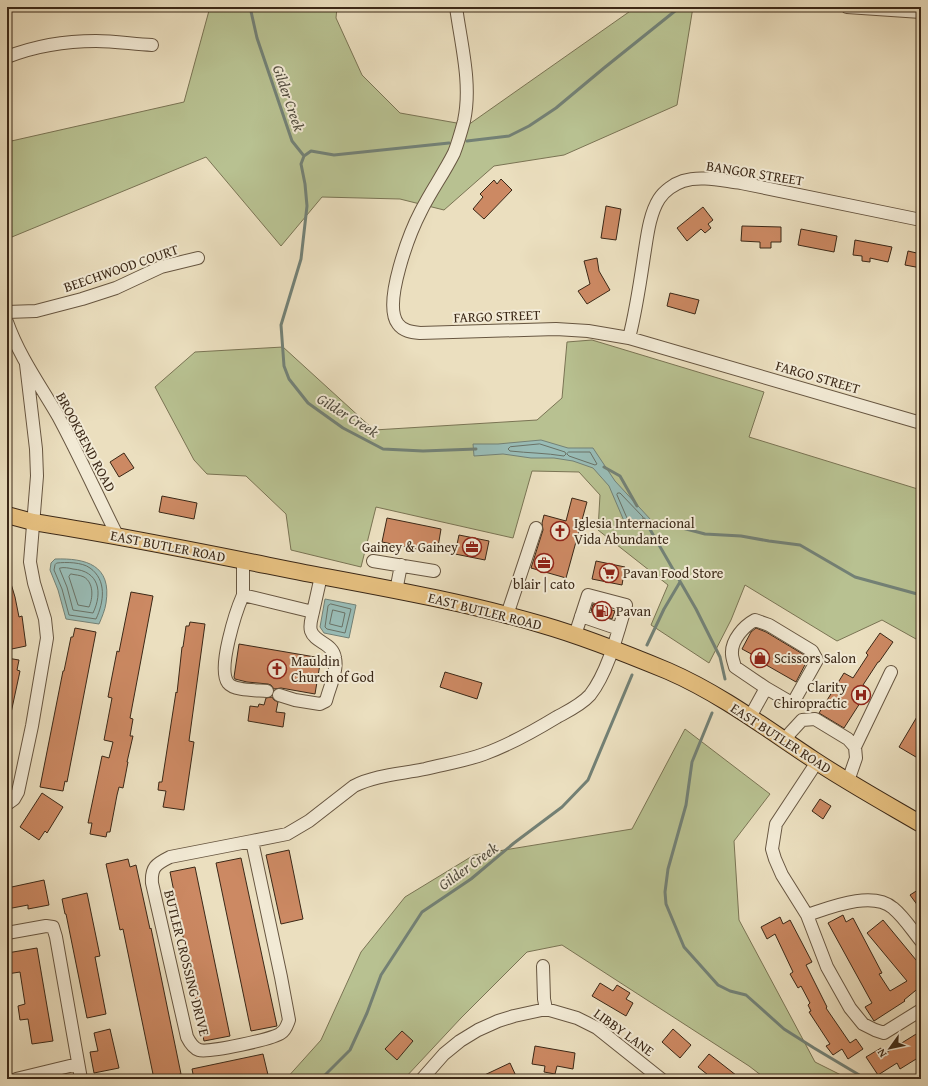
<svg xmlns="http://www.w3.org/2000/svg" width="928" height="1086" viewBox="0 0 928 1086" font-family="'Gentium Book Plus',serif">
<rect width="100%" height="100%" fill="#ebdfbf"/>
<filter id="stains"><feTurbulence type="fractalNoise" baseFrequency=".005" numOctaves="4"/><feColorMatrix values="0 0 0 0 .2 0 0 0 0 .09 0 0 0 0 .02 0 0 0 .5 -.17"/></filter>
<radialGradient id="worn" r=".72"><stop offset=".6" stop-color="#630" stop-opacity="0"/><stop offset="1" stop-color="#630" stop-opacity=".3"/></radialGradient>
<path fill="#b8c191" stroke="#7a7454" d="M210,7H337L336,18L362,75L400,113L468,125L636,7H693L677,105L564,155L494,166L444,210L400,199L322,197L281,246L206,157L7,239V142L184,102Z
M592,340L764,392L749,437L921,490V633L916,639L882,620L837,641L745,585L731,620L709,663L651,625L668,585L598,530L600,495L579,472L532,471L513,538L376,507L361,567L291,550L286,514L246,476L207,474L194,460L155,387L195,352L283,347L374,430L537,420L562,398L567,342Z
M685,729L770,794L734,841L739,920L815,1062L849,1079H766L749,1066L562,945L527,952L461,1018L404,1079H286L321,1040L361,952L405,897L474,855L632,829Z"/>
<path fill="#99bcb6" stroke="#738176" d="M541,440L568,448H593L615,481L651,520L638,529L624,521L609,486L593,468L573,461L554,458H531L503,454L474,456L473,444H498Z
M55,559C86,558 112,565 106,603C105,610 102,617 99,624L66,619L58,590L50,570L51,563Z
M325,599L356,605L349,638L324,633L320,627Z"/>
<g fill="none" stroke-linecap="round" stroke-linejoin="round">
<path stroke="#6a7266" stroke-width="1" d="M540,444L565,452L566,454L564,456C546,453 528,453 510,451L508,449L510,447Z
M569,452H590L597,464L595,465L569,456L567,454Z
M618,493H620L643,517V520L637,524L627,518L617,495Z
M57,563C66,562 82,562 90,568C107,580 104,602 96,619L69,615L62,589L54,570L55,565Z
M60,568C64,567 69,568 73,569C99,571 103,592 93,613L73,610L67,587L60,570Z
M71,574C75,575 80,575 84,577C94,583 93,598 89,607L78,605L69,577Z
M331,604L351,609L345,633L327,629L325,627L328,606Z
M333,610L345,613L342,627L330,624Z"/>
<path stroke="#738176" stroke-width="3" d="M250,7L257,38L292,141L304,156
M467,141L509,136L529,126L556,108L604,68L680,7
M304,156L301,164L305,184L307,206L301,259L281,325L284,366L289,379L308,403L343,428L383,449L423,451L476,449
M304,156L311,151L334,155L449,143
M604,467L620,476L637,506
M644,519L696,609L720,657L725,679
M646,523L671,525L705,534L741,536L769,541L800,545L855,577L921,595
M647,645L664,609L680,582
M712,713L692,762L686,805L668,869L665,892L666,904L684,947L718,985L730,991L746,995L784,1029L814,1048L866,1079
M321,1079L350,1050L367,1013L381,975L422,912L471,879L514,843L562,807L588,780L632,675"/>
</g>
<path fill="#cc8963" stroke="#3b2817" d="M501,179L512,190L484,219L473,209L483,197L480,194L494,180L497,184Z
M606,206L621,209L616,240L601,238Z
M703,207L713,220L708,224L711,228L705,233L701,229L687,241L677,228Z
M742,226L781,227V242H771V248H760V242L741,241Z
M801,229L837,236L834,252L798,245Z
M855,240L892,247L888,262L870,258V262L862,261V256L853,255Z
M908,251L921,254V268L905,265Z
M597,258L599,271L610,290L587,304L578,291L590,284L584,261Z
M670,293L699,300L695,314L667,306Z
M124,453L134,468L119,477L110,462Z
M162,496L197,503L194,519L159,512Z
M572,498L587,502L566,578L531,568L543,530L542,523L544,515L566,521Z
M387,518L441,529L437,553L382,542Z
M459,535L489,541L485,560L455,554Z
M596,561L625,567L622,585L592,579Z
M9,577L15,597L19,617L22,616L26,646L7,650V578Z
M131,592L153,596L130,718L133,719L130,736H133L127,762H128L123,788L119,787L117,795L110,832H107L106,837L90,834L92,823H88L102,756L109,758L113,742L104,740L112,698L108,697L117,651L119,652Z
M593,604L615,611L612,619L591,611Z
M190,622L205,624L189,741L194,742L184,810L163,807L166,791L158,790L159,782H162L176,692L177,693L182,647H183L186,626H189Z
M75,628L96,632L67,782L65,781L63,791L40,787L63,671H64L71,637H73Z
M756,628L766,632L806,656L808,659L796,682L754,658L755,656L742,649L751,632Z
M880,633L893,642L879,662H878L863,685L869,689L844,728L819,713L844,673L853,678L868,655L866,653Z
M239,644L321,658L315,694L281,688L274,689L271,685L268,684L247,682L235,679L234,677Z
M7,658L19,660L17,670L20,671L11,713H7Z
M445,672L482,683L477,699L440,687Z
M272,697L274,700L278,702L276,712L285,713L283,727L248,721L250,706L258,707L259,704L264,705L266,698Z
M921,710V760L899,747Z
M42,793L63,807L47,833L45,831L39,840L20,827Z
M820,799L831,806L823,819L812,811Z
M289,850L303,919L281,924L266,855Z
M241,858L277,1026L251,1031L216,863Z
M128,859L130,867L136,865L150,929L151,928L181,1074L157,1079H154L123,929L120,930L106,864Z
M195,867L230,1036L204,1041L170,872Z
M44,880L49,905L28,909V905L7,909V888Z
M921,888V910L910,895Z
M87,893L100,956L95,957L106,1014L87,1018L66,914H65L62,899Z
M843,915L846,922L853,918L882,973L879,974L890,991L907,981L867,933L883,920L921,966V986L904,1000L905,1001L874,1021L865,1007L872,1003L828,923Z
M780,917L783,924L790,920L812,962L806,965L827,1007L826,1008L850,1043L856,1039L863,1049L848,1059L842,1049L833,1055L826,1046L830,1044L809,1012L811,1011L808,1005L810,1003L801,986L798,988L790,974L793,972L775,934L767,939L761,927Z
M37,948L53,1041L32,1044L28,1019L20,1020L18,1006L25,1004L20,972L7,974V953Z
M600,983L613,991L617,985L630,993L626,999L633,1003L626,1016L592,996Z
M110,1029L119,1068L94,1073L90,1052L98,1051L94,1033Z
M673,1029L691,1045L680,1058L662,1042Z
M402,1031L413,1041L397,1060L385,1049Z
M921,1031V1056L900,1069L897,1063L878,1075L866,1057L881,1048L884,1054Z
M535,1046L575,1053L573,1069L557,1066L555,1074L544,1072L545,1066L532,1064Z
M263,1054L269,1079H194L192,1069Z
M709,1054L741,1079H713L698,1067Z
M510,1063L516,1076L510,1079H476Z"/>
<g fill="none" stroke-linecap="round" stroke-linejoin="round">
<g stroke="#675641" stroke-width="14">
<path id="minor" d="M456,7C461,44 472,84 464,121C461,132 458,143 454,153C444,173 431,191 421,211C410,232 382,304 398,324C403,331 411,332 420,333L556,329L588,331L629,338L921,423
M847,7L921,12
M7,57C35,46 66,41 96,41C114,41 133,44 152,45
M7,312L36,311L82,299L116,288L161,267L198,258
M7,322C19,356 40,385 58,416C79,455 98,497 118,537
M629,338C636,311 640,283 644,256C647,238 649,215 659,199C664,191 674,184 683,181C701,175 723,181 741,183L921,220
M243,560V595L313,612L321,576
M373,561L434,571
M396,591L401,565
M243,595C236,611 217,669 228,683C234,691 257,690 267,691
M507,615L536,528
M581,616L619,629
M279,695L295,700L320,704L326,701C329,688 338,671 335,658C333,643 315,643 311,631C309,625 312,617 313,612
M750,717L766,688L735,667C734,663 732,658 732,654C731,640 744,626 755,620L769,625L812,651L817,660L794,701L790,702L766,688
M786,741L790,733L802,720L815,719L848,739L855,747L856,758L848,781
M855,747L891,672
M817,762L776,824L772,849L775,859L782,875L807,915L827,967L850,1008L863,1024L875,1030L884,1033L921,1010
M7,804L14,799L18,792L32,726L47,638L45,619L34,583L30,562L37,476L36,449L26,364
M252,841L281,977L289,1020C287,1025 286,1030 281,1033C274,1039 208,1053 199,1050C193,1048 190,1043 187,1037L152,883C151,867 156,864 170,857Z
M252,841L287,834L309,821L354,786C376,775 401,774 425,769C445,764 465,761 484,754C509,745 534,731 557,717C568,711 581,705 590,695C608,672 618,632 626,605L588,595L575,635
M807,915C829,908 872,890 893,908C904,917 912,930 921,941
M7,933L46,926L53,927L56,937L81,1079
M543,966L544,999L546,1009
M16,1079L78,1064
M422,1079L444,1054L460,1041L478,1030L498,1021L514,1016L546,1009L577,1018L597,1028L661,1079"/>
</g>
<g stroke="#3b2817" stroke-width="18">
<path id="major" d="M7,515L33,522C124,536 215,555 305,573C385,588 465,602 543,625C585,637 627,654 668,671C721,694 767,729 814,760C849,783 885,803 921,824"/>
</g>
<use href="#minor" stroke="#f2ead5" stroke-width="12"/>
<use href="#major" stroke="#e6c080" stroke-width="16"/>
</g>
<defs>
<g id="church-ring" transform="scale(1)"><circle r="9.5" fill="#f2ead5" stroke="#8f2418" stroke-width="1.5"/><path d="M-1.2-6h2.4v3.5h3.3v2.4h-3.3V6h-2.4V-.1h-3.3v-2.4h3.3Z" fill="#8f2418"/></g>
<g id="office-ring" transform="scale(1)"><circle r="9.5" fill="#f2ead5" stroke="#8f2418" stroke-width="1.5"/><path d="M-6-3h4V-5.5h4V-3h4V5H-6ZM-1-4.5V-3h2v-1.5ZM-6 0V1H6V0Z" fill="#8f2418"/></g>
<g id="supermarket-ring" transform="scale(1)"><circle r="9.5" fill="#f2ead5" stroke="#8f2418" stroke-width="1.5"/><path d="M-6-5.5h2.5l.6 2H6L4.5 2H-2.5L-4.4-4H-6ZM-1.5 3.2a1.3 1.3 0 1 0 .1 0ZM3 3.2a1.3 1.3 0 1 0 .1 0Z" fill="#8f2418"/></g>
<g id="fuel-ring" transform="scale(1)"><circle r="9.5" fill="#f2ead5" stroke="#8f2418" stroke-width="1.5"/><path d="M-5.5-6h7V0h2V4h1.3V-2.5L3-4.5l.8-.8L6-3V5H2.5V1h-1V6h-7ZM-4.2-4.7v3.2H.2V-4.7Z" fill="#8f2418"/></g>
<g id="shop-ring" transform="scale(1)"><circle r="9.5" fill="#f2ead5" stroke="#8f2418" stroke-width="1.5"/><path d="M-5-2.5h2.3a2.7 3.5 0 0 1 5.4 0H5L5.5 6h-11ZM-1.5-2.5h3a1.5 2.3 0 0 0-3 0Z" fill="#8f2418"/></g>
<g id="hospital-ring" transform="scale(1)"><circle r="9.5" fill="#f2ead5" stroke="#8f2418" stroke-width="1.5"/><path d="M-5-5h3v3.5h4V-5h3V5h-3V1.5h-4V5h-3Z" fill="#8f2418"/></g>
</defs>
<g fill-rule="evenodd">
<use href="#church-ring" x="560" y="531"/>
<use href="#office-ring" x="472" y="547"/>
<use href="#office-ring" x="544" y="563"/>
<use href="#supermarket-ring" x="609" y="573"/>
<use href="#fuel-ring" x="602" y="611"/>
<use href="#shop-ring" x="760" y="658"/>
<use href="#church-ring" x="277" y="669"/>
<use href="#hospital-ring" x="861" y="695"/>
</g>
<g text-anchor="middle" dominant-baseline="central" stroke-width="4" stroke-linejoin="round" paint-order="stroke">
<g font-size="14" fill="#3b2817" stroke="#f2ead5">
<text transform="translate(755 173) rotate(9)">BANGOR STREET</text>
<text transform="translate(121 268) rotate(-19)">BEECHWOOD COURT</text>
<text transform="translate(497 316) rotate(-2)">FARGO STREET</text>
<text transform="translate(818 377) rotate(16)">FARGO STREET</text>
<text transform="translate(86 442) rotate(62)">BROOKBEND ROAD</text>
<text transform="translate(168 546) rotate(11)">EAST BUTLER ROAD</text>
<text transform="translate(485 611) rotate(14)">EAST BUTLER ROAD</text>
<text transform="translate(781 738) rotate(33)">EAST BUTLER ROAD</text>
<text transform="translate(187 963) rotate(76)">BUTLER CROSSING DRIVE</text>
<text transform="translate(624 1032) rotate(36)">LIBBY LANE</text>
</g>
<g font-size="14" fill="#3b2817" stroke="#f2ead5" text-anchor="start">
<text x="574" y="523">Iglesia Internacional<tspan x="574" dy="16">Vida Abundante</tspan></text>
<text x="458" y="547" text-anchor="end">Gainey &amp; Gainey</text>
<text x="623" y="573">Pavan Food Store</text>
<text x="544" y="584" text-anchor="middle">blair | cato</text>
<text x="616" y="611">Pavan</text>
<text x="774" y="658">Scissors Salon</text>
<text x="291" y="661">Mauldin<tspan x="291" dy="16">Church of God</tspan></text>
<text x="847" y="687" text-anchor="end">Clarity<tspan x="847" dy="16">Chiropractic</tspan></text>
</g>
<g font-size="15" font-style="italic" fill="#524d3f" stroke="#f2ead5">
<text transform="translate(289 98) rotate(71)">Gilder Creek</text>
<text transform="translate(348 415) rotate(32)">Gilder Creek</text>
<text transform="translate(468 866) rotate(-36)">Gilder Creek</text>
</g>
</g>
<rect width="928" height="1086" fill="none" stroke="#ebdfbf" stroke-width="24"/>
<rect x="8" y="8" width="912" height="1070" fill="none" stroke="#3b2817" stroke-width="2"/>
<rect x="12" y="12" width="904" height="1062" fill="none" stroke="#3b2817"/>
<g transform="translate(890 1048) rotate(237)" stroke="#f2ead5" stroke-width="3" paint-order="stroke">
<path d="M0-3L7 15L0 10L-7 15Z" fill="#3b2817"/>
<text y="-6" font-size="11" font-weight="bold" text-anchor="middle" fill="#3b2817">N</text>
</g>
<rect width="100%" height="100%" filter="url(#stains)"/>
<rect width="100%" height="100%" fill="url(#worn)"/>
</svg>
